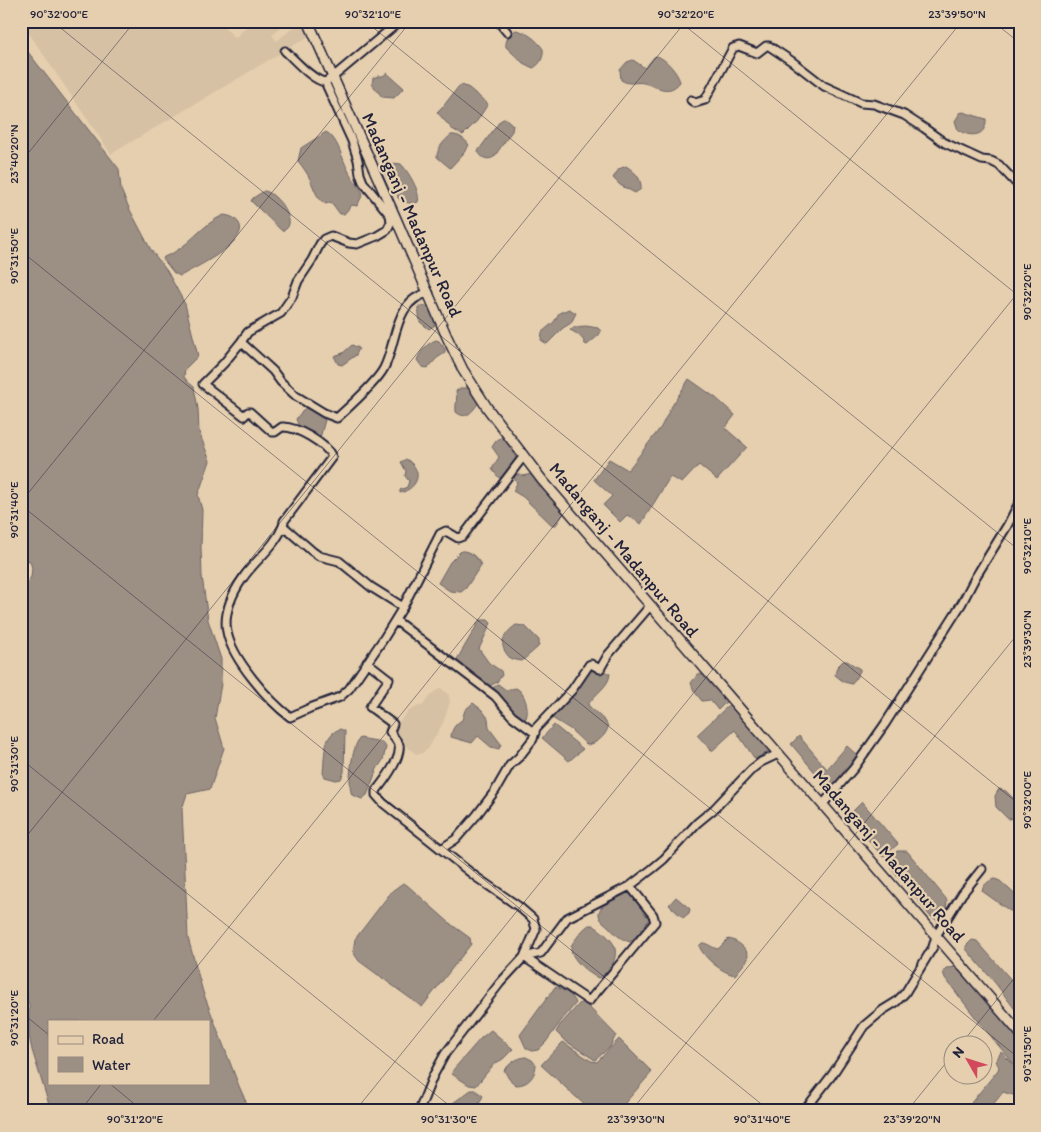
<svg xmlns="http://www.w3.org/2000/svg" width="1041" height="1132" viewBox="0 0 1041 1132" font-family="Itim,sans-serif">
<rect width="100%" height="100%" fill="#e5cfae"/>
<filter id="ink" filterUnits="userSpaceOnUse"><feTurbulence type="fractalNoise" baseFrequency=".02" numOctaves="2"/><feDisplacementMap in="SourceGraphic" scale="10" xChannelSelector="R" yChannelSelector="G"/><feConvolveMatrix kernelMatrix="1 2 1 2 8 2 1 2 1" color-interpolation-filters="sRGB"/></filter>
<g filter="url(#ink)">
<path fill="#d6c1a5" d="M29,21H219L235,38L252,21H287L272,35L277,41L294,27L289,21H294L297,27L304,23L311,35L111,154L24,26Z
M441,688L449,695L450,702L443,723L428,749L420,754H416L404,744L394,731L395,726L409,711L419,706H422L434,692Z"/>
<path fill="#9c8f84" stroke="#6b6367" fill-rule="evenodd" d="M516,30C527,32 537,40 543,49C544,57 540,65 533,68L523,63L506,47C505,40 510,33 516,30Z
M21,43L119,169L121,190L130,210L151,250L167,271L185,304L198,356L185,369L184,377L188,382L194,387L198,409L199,432L210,461L198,495L202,510L201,547L202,576L208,620L221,659V684L215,718L224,748L210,789L187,794L182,809L188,938L203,992L239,1086L250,1111H51L32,1050L29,1036V1005L21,980V661L25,646L21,628V591L31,577L32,568L30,561L21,558V542L25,526L21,521ZM49,1021H209V1083H49Z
M657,56C666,59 678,73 680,82C669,96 658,87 644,83C635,81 631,86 621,80L620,70L627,62L633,60L645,68L654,57Z
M387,73L404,88L394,98L382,97L372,84L373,78L379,76H383Z
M462,85L469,88L488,104L477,121L463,135L452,129L437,112L445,104L459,86Z
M963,112L986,119C987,137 970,138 958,130L955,121L960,113Z
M505,118L513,125L512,131L494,157C487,161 481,158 478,151L500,121Z
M326,132C338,138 342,159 348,170C352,179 359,184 363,194L357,206L352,205L344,214H340L331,202L326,204C317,200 314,188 310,179C307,173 303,167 298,161L301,148Z
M451,135C458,134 465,139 469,145L463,154L450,168L437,157C437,148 444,141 451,135Z
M392,163L401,164C408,171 421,192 418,202C411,205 403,202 398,198C397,194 397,190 395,186C390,179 384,177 385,168Z
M626,166C634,171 642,178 641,189L635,193L620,185L613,178L619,169Z
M264,191C275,191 302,225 282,231L251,201L253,198Z
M224,215C230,216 234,217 238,222C253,240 196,267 184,274L180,276L174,273L163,259L164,257C188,249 201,224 224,215Z
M424,306L431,307L435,325L429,329L420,322L418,307Z
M569,309L576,313L571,323L563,328L547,344L541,340L542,332L554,322L559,313Z
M586,326L598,328L601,331L599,335L587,345L585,344C583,337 576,333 570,330L573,327Z
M436,340L439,341L445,349V353L437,358L428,368L422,367L417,360C420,352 427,343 436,340Z
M352,345L359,348L356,355L342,365L338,364L334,356L343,353Z
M689,379L716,398L735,415L725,428L747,447L717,480L699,465L682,483L670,477L641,524L627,515L620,522L603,505L612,496L594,480L609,459L628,470L661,427L670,409Z
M462,388H470L479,402C473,411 466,421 456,412C455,405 458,398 456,391Z
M307,406L325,420L320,438L318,440C309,434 299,430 296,419Z
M503,436L506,437C515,452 522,457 508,472C505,475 503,477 499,478L492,469L499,457L492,447L496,441Z
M406,459C424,470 419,488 400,493V490L407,487L409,481L405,476L406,471L401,462Z
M519,474L523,476L531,474L563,508L564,513L556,525H552L523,497L513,491L517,483L514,478L516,475Z
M461,551C469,550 478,558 481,565L466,588L461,592L450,591L438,583L450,562Z
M480,620H488L491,623L479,649L489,663L501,671L502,675L497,682L488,687L456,661Z
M516,625L525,626L539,640V644L538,647L522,661L511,659C497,645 502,635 516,625Z
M843,661H847L860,669V671L852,684L844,682L835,675L837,667Z
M591,667L605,671L610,674C609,687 594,694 588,705L606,722L608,727C606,736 596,744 587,745L570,729L552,718L585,677Z
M698,674C710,674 720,691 727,701L718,710L710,700L702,701L694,691L691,683Z
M498,684L506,690L516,688C524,691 530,709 526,718L522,719L518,717L492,691L493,688Z
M473,703L482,710L488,718L489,728L501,744L499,749L491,747L478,736L472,743L451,737C451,730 456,723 462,720L465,710Z
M730,704L770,751L755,759L735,730L712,751L697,735Z
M554,725L583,749L569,761L542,738Z
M340,729L345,731L344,772L341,779L336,780L325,777L323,773C325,757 322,735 340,729Z
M799,736L827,769L847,746L859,757L830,790L791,744Z
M360,738L382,742L386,747L383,760L377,769L367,795L362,799L352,795C347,784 352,746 360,738Z
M999,789L1006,791L1020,805V813L1016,818L1008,819L996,807L995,796Z
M862,802L898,844L883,857L848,816Z
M897,851H907L947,900L946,909L938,921L929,915L909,888L891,869V859Z
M995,879L1000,881L1020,899V905L1015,910L1010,911L982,891C983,885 989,880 995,879Z
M403,883L407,885L452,925L470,938L471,944L422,1007L359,961L353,952L355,939L392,891Z
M629,891C639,895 646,909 649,919L643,929L630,942C620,939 614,933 608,926C604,923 599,919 599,914C598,904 621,894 629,891Z
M676,897L690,909L689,913L683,918L669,905Z
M589,925H593C600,930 610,937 614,945C619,958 610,972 598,978C588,973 573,961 571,950C570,945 575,940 578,936C581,932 584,928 589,925Z
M728,939C736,940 746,947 748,955V959L735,975C722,973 704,958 699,946L702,943C708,943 712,948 718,949Z
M972,940L977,941L1020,990V1016L996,984L966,949V946Z
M959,967L1020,1037V1089L1013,1095L1003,1092L988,1111H976L971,1103L998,1070L999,1067L996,1061L1001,1052L1018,1069L979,1022L945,978L943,972L946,968Z
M555,987C564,990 572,994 576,1003L561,1021L546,1042L538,1050L532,1051L526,1048L520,1035Z
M584,1002L616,1035L610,1047L595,1060L564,1040L556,1032L560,1025L580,1003Z
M491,1030L513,1049L503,1059L494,1064L476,1086L469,1085L452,1074L453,1070L481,1038Z
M619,1039L652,1072L618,1111H593L587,1107L541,1065L563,1042L591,1061L597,1062Z
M526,1057L532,1060L536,1065C535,1077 528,1085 516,1085L509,1079L504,1070C511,1063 516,1058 526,1057Z
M471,1090H475L483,1096L475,1111H448L453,1103Z"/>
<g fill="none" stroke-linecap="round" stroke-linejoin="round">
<g stroke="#22223b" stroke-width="11">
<path id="minor" d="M498,21L507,32
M285,51C295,60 312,80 325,82L333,77L400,21
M325,82L352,141L358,160L360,174L363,182L390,215L391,222L387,230L377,236L357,244L349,243L331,236L324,239L320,244L312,260L298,281L292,297L281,313L248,332L241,342L273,371L281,382L296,396L324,413L337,418C350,406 377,382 384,368C397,343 394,299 429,293
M691,100L695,103L705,100L733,48L739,46L757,53L766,46H769L793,62L824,86L861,103L874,104L904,115L924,128L945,143L982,160L991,161L999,165L1015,182L1020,185
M241,342L224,363L203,384L244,416L248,412H250L272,432H275L282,427C296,426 327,444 332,457L284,521L283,526L312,551L319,556L339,561L371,587L403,607
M283,526C275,547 255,560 243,578C233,592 223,613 227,632C232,659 269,701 290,717L310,708L340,697L349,689L384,638L403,607L440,534L446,531L458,538L463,536L523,457
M395,620L495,696L512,716L535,733
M367,662L389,679L370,707L393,724L390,732C393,736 397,741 399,745C402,758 384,781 376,791V795L383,803L476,877L518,906L533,919L536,929L524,957
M823,804L854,768L885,724L962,603L975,578L1007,526L1020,501
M441,849L456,839L476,816L495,791L510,765L519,757L533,739L536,728L572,690L589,665L591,664L600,669L608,655L650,606
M524,957L541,953L567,918L630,886L652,869L664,859L697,823L714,809L752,769L761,762L778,754
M419,1111L433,1076L445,1054L500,983L524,957L589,1001L655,922L653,915L630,886
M804,1111L832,1075L864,1026L883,1010L896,1002L905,993L933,947L936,936L962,894L982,869"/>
</g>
<g stroke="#22223b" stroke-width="12">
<path id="major" d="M308,21L397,221L447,337L463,370L488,409L542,480L1020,1033"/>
</g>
<use href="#minor" stroke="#e5cfae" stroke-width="7"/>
<use href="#major" stroke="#e5cfae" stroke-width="9"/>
</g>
</g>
<path fill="none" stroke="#22223b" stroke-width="1" stroke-opacity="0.45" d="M52,21L1020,805M365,21L1020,551M679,21L1020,297M992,21L1020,43M21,162L135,21M21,251L1020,1059M21,502L411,21M21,505L770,1111M21,759L456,1111M21,843L686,21M21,1012L49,1035M153,1021L962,21M961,1044L1020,971M109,1083L143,1111M80,1111L102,1083M355,1111L1020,290M631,1111L1020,631M907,1111L954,1053"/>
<g text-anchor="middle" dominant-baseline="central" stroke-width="4.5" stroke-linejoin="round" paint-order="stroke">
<g font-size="18" fill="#22223b" stroke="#e5cfae">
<text transform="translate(412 215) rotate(66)">Madanganj - Madanpur Road</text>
<text transform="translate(624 550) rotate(50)">Madanganj - Madanpur Road</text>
<text transform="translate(889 856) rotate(49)">Madanganj - Madanpur Road</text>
</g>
</g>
<rect width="1041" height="1132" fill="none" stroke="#e5cfae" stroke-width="55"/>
<rect x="48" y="1020" width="162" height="65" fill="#e5cfae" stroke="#978a80"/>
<rect x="58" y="1036" width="25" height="8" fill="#e5cfae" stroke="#978a80"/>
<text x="92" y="1044" font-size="15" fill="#22223b">Road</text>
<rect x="58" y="1057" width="25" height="15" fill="#9c8f84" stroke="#978a80"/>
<text x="92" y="1070" font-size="15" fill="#22223b">Water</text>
<g transform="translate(968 1060) rotate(309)"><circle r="24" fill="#e5cfae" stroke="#978a80"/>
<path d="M0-4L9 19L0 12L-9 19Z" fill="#d1495b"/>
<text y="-8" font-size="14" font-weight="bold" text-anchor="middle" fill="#22223b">N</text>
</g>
<rect x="28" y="28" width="986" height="1076" fill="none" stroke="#22223b" stroke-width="2"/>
<g font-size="12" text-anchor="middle" fill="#22223b">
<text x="59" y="18">90°32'00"E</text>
<text x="373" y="18">90°32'10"E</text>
<text x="686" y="18">90°32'20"E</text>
<text x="957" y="18">23°39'50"N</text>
<text transform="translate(14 154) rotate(-90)" y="4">23°40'20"N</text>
<text transform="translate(14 256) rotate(-90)" y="4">90°31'50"E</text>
<text transform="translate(1027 292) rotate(-90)" y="4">90°32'20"E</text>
<text transform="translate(14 510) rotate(-90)" y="4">90°31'40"E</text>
<text transform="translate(1027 546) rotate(-90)" y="4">90°32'10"E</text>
<text transform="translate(1027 639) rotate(-90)" y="4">23°39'30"N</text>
<text transform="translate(14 764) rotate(-90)" y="4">90°31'30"E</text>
<text transform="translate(1027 800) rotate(-90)" y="4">90°32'00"E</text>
<text transform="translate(14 1018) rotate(-90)" y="4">90°31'20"E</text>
<text transform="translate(1027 1054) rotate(-90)" y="4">90°31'50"E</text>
<text x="135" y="1123">90°31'20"E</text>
<text x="449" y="1123">90°31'30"E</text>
<text x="636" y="1123">23°39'30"N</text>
<text x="762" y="1123">90°31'40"E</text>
<text x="912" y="1123">23°39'20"N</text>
</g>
</svg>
